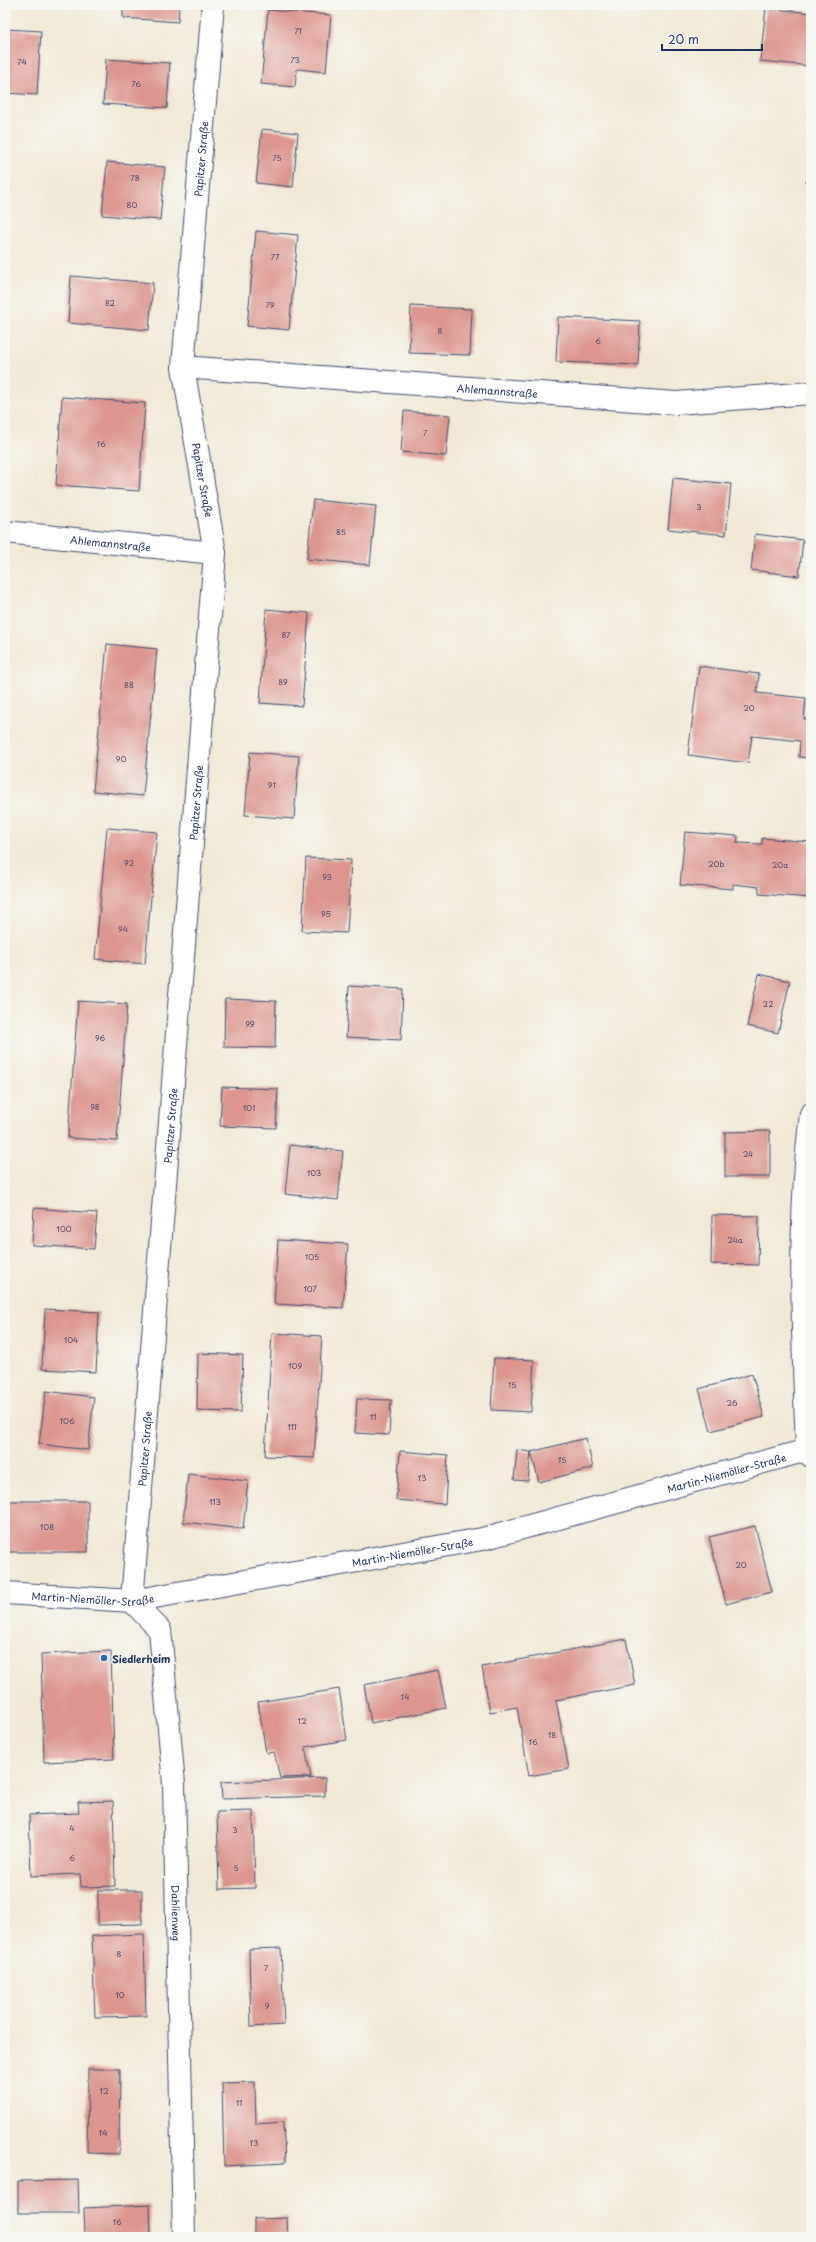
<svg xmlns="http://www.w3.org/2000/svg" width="816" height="2242" viewBox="0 0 816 2242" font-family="'Playpen Sans',sans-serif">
<rect width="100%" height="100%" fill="#f6f6f2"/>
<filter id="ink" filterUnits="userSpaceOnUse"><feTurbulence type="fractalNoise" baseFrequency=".025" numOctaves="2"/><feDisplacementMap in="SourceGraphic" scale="8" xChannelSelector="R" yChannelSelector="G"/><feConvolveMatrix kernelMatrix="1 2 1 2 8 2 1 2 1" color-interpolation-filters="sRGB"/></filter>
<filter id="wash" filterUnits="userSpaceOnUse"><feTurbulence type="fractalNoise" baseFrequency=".012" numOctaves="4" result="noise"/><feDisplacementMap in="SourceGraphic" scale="16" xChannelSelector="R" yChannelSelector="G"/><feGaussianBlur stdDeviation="0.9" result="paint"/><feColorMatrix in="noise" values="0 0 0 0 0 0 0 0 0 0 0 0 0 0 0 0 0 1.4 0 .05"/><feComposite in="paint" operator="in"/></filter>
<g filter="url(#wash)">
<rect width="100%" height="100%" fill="#f1e9d5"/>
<g id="blocks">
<path fill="#dc968d" d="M123,5H179L178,22L123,18Z
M766,8L811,13V66L760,61Z
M268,10L331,15L326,72L297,69L295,87L261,84Z
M5,29L41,31L37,95L5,93Z
M106,59L170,63L167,108L103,104Z
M262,129L298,133L293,187L256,183Z
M107,162L165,167L160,220L102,215Z
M806,181H811V219H810Z
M256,231L298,235L289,330L247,326Z
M71,276L153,283L149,330L68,323Z
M411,306L472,309L470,355L409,353Z
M558,317L640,321L638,365L556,362Z
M62,397L145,403L139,491L56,485Z
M404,411L450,415L446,456L401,452Z
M673,478L731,484L726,535L668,529Z
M313,500L376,506L370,565L307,559Z
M755,534L803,540L799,576L751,570Z
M266,609L309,613L302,706L260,703Z
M107,644L157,649L143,796L93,791Z
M699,666L759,674L757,693L806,698L804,719H811V758L799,757L800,741L752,736L748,763L688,755Z
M250,752L299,756L294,819L245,815Z
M107,828L157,832L145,964L95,959Z
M685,832L738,836L737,843L762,844V838L811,842V898L759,894V887L733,884V889L680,885Z
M306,858L351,860L347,933L302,931Z
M759,974L790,981L778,1033L747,1026Z
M349,986L403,989L401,1040L346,1037Z
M225,999L276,1001L275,1048L224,1047Z
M78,1001L127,1004L117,1141L68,1138Z
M222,1087L278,1089L276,1128L220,1126Z
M770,1131V1177H725V1132Z
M290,1145L343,1151L338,1200L285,1194Z
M34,1208L97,1213L94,1249L32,1245Z
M712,1215L759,1216L758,1265L711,1264Z
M278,1240L348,1244L343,1308L274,1304Z
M45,1309L99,1312L96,1372L42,1369Z
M272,1333L322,1336L314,1458L265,1456Z
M198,1353L243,1355L241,1412L197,1411Z
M494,1358L534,1360L531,1412L491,1410Z
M752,1374L764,1417L711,1431L699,1389Z
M46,1391L94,1397L88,1450L39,1444Z
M357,1399L391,1400L389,1435L355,1433Z
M586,1438L593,1468L539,1482L531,1452Z
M517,1450L531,1452L528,1481L514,1480Z
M400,1451L448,1455L445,1504L396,1500Z
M188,1474L248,1481L243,1529L183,1522Z
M5,1501H88V1552H5Z
M755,1526L772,1592L726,1604L709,1537Z
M626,1639L635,1685L556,1700L569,1769L529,1776L517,1707L490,1712L482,1667Z
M111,1651L114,1759L44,1762L41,1654Z
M438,1670L446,1708L371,1723L364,1685Z
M339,1689L347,1740L305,1747L311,1777L280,1778L274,1752L266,1753L258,1702Z
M325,1778V1796L222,1799L221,1782Z
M113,1801L115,1886L81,1887L80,1874L31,1876L29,1815L79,1813L78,1802Z
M253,1811L255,1888L219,1889L217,1812Z
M98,1890H142V1924L98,1925Z
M144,1934L146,2016L95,2017L92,1936Z
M281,1948L284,2025L251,2027L249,1949Z
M88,2069H120L119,2154L87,2153Z
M255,2082L256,2124L283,2122L285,2163L224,2166L222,2083Z
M78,2180L79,2213H18V2181Z
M150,2205L151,2237H85L84,2208Z
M287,2218L288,2237H254V2219Z"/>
</g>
</g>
<g filter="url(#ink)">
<use href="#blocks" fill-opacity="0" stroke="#3b4b70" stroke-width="1"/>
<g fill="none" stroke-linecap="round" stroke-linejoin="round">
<g stroke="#3b4b70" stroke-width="24">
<g id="minor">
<path id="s1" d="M183,367L676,403L811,393"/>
<path id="s2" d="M5,532L215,553"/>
<path d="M811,1114C797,1225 803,1339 807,1450L811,1456"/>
<path id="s3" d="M5,1593L132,1601L482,1539L811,1449"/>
<path id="s4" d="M132,1601L215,553L183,367L213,5"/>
<path id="s5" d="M132,1601L160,1630L174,1784L184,2237"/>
</g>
</g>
<use href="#minor" stroke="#fff" stroke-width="22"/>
</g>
</g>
<circle fill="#1f6fb2" stroke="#f6f6f2" stroke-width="1.5" cx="104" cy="1658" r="4"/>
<g text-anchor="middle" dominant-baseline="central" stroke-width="3" stroke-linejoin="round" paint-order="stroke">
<g font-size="8" fill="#4b496a">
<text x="298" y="31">71</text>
<text x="295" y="60">73</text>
<text x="22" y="62">74</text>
<text x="136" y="84">76</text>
<text x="277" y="158">75</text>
<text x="135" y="178">78</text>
<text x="132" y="205">80</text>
<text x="275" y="257">77</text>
<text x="110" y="303">82</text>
<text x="270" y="305">79</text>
<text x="440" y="331">8</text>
<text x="598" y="341">6</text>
<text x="425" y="433">7</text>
<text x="101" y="444">16</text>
<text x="699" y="507">3</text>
<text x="341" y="532">85</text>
<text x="286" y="635">87</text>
<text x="283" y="682">89</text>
<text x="129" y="685">88</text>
<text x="749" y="708">20</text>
<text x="121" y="759">90</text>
<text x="272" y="785">91</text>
<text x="129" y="863">92</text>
<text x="716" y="864">20b</text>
<text x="780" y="865">20a</text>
<text x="327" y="877">93</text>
<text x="326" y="914">95</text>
<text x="123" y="929">94</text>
<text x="768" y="1004">22</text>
<text x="250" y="1024">99</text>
<text x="100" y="1038">96</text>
<text x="95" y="1107">98</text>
<text x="249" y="1108">101</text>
<text x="748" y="1154">24</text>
<text x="314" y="1173">103</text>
<text x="64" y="1229">100</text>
<text x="735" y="1240">24a</text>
<text x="312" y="1257">105</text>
<text x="310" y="1289">107</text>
<text x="71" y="1340">104</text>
<text x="295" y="1366">109</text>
<text x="512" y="1385">15</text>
<text x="732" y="1403">26</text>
<text x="373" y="1417">11</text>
<text x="67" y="1421">106</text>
<text x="292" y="1427">111</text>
<text x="562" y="1460">15</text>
<text x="422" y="1478">13</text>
<text x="215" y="1502">113</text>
<text x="47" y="1527">108</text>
<text x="741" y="1565">20</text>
<text x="405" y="1697">14</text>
<text x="302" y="1721">12</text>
<text x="552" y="1735">18</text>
<text x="533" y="1742">16</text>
<text x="72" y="1828">4</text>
<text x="235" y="1830">3</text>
<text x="72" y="1858">6</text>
<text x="236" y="1868">5</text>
<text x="119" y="1954">8</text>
<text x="266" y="1968">7</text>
<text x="120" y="1995">10</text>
<text x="267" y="2006">9</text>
<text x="104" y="2091">12</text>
<text x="239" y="2103">11</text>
<text x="103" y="2133">14</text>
<text x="254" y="2143">13</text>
<text x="117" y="2222">16</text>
</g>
<g font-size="10" fill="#1b2f5e" stroke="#f6f6f2">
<text stroke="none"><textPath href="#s4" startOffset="1449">Papitzer Straße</textPath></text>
<text stroke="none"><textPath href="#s1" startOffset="315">Ahlemannstraße</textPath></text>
<text transform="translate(203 480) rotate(80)">Papitzer Straße</text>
<text stroke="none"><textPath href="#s2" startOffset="106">Ahlemannstraße</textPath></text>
<text stroke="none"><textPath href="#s4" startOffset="801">Papitzer Straße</textPath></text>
<text stroke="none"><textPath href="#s4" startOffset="477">Papitzer Straße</textPath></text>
<text stroke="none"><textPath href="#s4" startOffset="153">Papitzer Straße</textPath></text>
<text stroke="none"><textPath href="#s3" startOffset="736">Martin-Niemöller-Straße</textPath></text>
<text stroke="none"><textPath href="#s3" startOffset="412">Martin-Niemöller-Straße</textPath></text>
<text stroke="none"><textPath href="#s3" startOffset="88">Martin-Niemöller-Straße</textPath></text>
<text stroke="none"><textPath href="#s5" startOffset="324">Dahlienweg</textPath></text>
</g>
<g font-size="10" font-weight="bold" fill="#1b2f5e" stroke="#f6f6f2" text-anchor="start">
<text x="112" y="1658">Siedlerheim</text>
</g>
</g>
<rect width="816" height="2242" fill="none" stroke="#f6f6f2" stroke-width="20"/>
<path d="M662 44v6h100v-6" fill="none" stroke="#1b2f5e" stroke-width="2"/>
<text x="668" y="44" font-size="12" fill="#1b2f5e" stroke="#f6f6f2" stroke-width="3" paint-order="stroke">20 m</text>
</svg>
